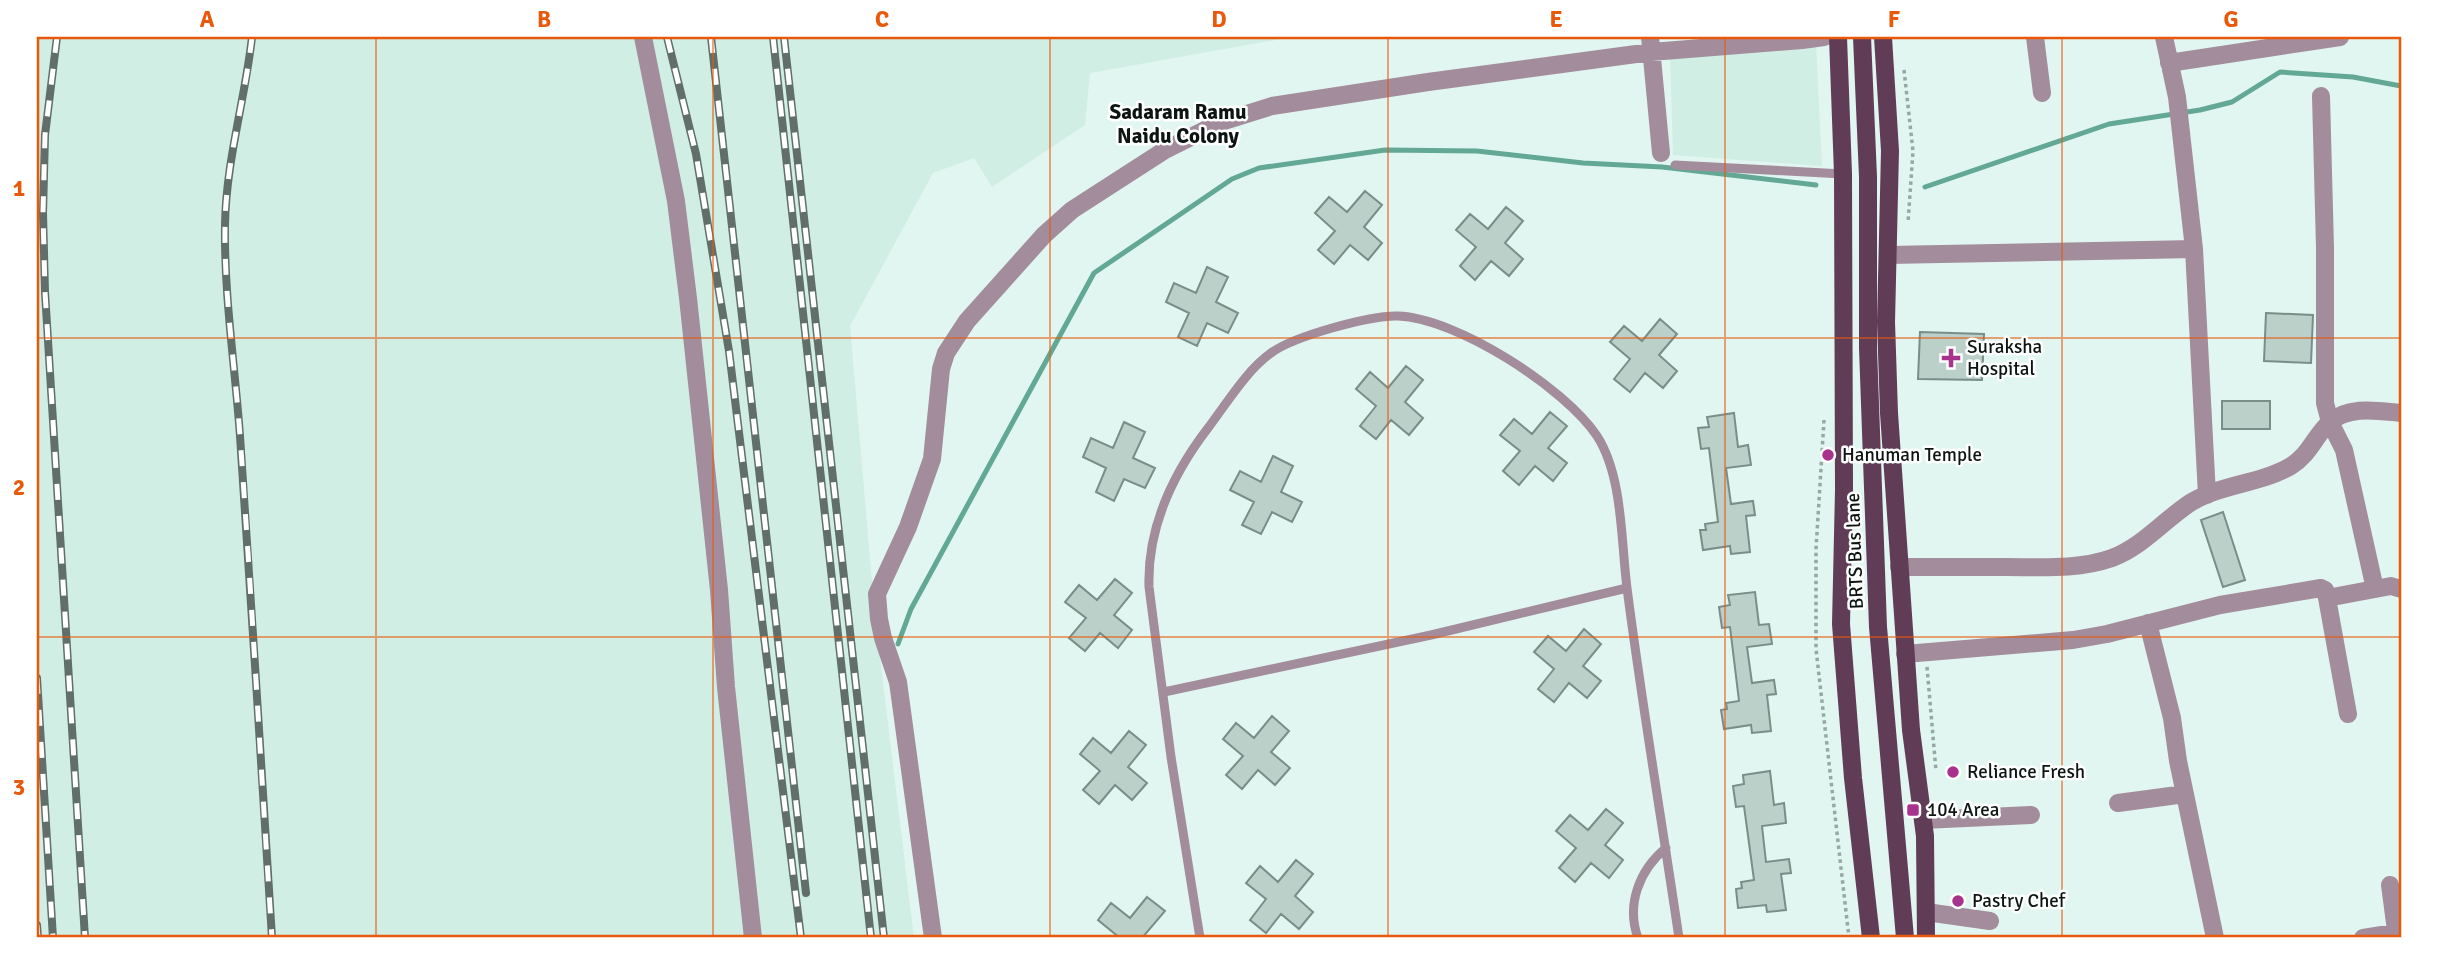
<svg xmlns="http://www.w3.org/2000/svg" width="2438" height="975" viewBox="0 0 2438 975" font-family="Signika,sans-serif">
<rect width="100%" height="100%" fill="#e1f6f0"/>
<path fill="#d0eee4" d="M37,37H1292L1090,73L1085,125L992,187L974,158L933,173L850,326L875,617L914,938H37Z
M1816,43L1822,166L1673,155L1670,56Z"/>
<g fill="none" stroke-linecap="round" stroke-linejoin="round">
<path stroke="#62a895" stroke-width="5" d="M1925,187L2109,124L2200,110L2232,102L2280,72L2353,77L2401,86
M898,644L911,609L1094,273L1232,179L1259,168L1385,150L1477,151L1583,163L1662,167L1816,185"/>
</g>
<path fill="#bbd0c9" stroke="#7a8d88" stroke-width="2" d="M1365,191L1382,205L1364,227L1382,243L1368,260L1350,245L1334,264L1318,250L1335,231L1315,213L1329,197L1347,212Z
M1506,207L1523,221L1505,243L1523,259L1509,276L1491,261L1475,280L1460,266L1476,247L1456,230L1470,214L1488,229Z
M1207,267L1228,277L1216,302L1238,313L1228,333L1207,323L1197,346L1178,337L1189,313L1166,302L1174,283L1196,293Z
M2266,313L2313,315L2311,363L2264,361Z
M1660,319L1677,334L1659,355L1677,371L1663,388L1645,373L1630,392L1614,379L1630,359L1610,342L1624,326L1642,341Z
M1920,332L1984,334L1982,380L1918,379Z
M1406,366L1423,380L1405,402L1423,418L1409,435L1391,420L1376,439L1360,426L1376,406L1356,389L1370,372L1388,388Z
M2222,401H2270V429H2222Z
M1550,412L1567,426L1548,448L1567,463L1553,481L1535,466L1519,485L1503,471L1520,451L1500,435L1514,419L1532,434Z
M1734,413L1738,447L1748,445L1751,465L1726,468L1731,504L1753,501L1755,515L1746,516L1750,552L1731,554L1730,546L1703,550L1700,530H1706L1705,524L1718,522L1709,448L1701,449L1698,428L1709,427L1707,417Z
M1124,422L1145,432L1133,458L1155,468L1145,488L1124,479L1114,501L1096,492L1106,468L1083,457L1091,438L1113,448Z
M1273,456L1293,466L1281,492L1302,502L1292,522L1272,512L1261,534L1242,525L1254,502L1230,490L1240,471L1261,482Z
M2223,512L2245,580L2223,587L2201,520Z
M1115,579L1132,593L1114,615L1132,630L1118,648L1100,633L1085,651L1069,638L1086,618L1065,602L1079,585L1097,600Z
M1755,592L1759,625L1769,624L1772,644L1747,647L1752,683L1774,680L1776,694L1767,695L1771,731L1752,733L1751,725L1724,729L1721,710L1727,709L1726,703L1739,701L1730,627L1722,628L1719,607L1730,605L1728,595Z
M1584,629L1601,644L1583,666L1601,681L1587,698L1569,683L1554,702L1538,689L1554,669L1534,652L1548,636L1566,651Z
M1272,716L1289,731L1271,752L1290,768L1275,785L1258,770L1242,789L1226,775L1243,756L1223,739L1236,723L1254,738Z
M1129,731L1146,745L1128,767L1147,783L1132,800L1115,785L1099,804L1083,790L1100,771L1080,754L1093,738L1111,753Z
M1770,771L1774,805L1784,803L1786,823L1762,826L1766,862L1789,859L1791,873L1781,874L1786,910L1767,912L1766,905L1738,908L1736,889L1742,888L1741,882L1754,880L1744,806L1736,807L1733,786L1744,784L1743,775Z
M1606,809L1623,823L1605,845L1623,860L1609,878L1591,863L1575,882L1559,868L1576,848L1556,831L1570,815L1588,830Z
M1296,860L1313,874L1295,896L1313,912L1299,929L1281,914L1266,933L1250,920L1266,899L1246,883L1260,866L1278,882Z
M1147,897L1165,911L1142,938H1120L1098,920L1111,903L1130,918Z"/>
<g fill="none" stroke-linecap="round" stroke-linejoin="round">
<path stroke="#97a7a2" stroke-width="3.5" stroke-dasharray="3.5 3.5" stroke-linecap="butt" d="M1904,70L1913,151L1908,223
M1824,420L1816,549V649L1849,938
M1927,667L1936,771"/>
<path stroke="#a38c9b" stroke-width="9" d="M1675,165L1843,174
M1164,692L1431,635L1627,588
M1200,938L1171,757L1149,587C1147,527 1172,475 1208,428C1227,403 1246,371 1271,353C1294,336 1371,315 1398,316C1457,318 1565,388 1597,436C1623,476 1621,542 1627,588C1642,705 1662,822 1679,938
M1638,938C1626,905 1639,870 1666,848"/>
<path stroke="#a38c9b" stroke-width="18" d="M643,37L676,201L688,298L719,590L726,687L753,938
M1650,37L1661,153
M2035,37L2042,93
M2164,37L2177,97L2194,249L2207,495
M2169,63L2340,37
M2321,96L2325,248V403L2330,422L2344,450L2375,589
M1888,255L2194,249
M1899,567C1935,567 1970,567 2006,567C2041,567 2078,570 2112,558C2143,546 2163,521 2190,503C2221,484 2260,484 2291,466C2310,454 2314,437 2329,423C2348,405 2379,411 2401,413
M2327,598L2391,586L2401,589
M2148,623L2172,718L2178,761L2215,938
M1905,654L2073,640L2107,634L2220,605L2321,588L2325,590L2327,598L2348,714
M2118,803L2185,794
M1923,820L2031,815
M2390,885L2397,938
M1926,912L1990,921
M933,938L898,682L883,638L879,619L877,594L908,527L932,459L941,369L946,353L967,321L1044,235L1072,210L1165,150L1221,122L1272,106L1428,82L1651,52L1802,40L1824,37
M2363,938L2401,932"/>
<path stroke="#613c56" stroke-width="18" d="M1838,37L1843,174L1844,490L1841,624L1853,778L1871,938
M1862,37L1868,177V348L1878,627L1905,938
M1883,37L1890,151L1886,322L1889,413L1911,730L1925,836L1926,938"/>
<g stroke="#616e6a" stroke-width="8">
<path id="rail" d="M57,37L45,135L43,213L45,292L85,938
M252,37C245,100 226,161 225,225C224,296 235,366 240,436C252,603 261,771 272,938
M667,37L696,154L729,351L801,938
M711,37L806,893
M773,37L871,938
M784,37L884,938
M37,678L53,938
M37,925L38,938"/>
</g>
<use href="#rail" stroke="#fff" stroke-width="5" stroke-dasharray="16" stroke-linecap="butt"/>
</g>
<path fill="none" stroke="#e8590c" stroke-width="2" stroke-opacity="0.55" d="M376,37V938M713,37V938M1050,37V938M1388,37V938M1725,37V938M2062,37V938M37,338H2401M37,637H2401"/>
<g fill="#a8338c" stroke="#fff" stroke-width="2.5">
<path d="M1947.5 347.5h7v7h7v7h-7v7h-7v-7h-7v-7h7z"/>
<circle cx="1828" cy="455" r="7"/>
<circle cx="1953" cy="772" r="7"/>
<rect x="1906" y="803" width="14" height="14" rx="3.5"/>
<circle cx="1958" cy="901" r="7"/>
</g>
<g text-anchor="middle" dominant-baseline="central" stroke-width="5" stroke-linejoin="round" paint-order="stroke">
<g font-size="19" fill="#0d1512" stroke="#fff" text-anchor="start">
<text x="1967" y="347">Suraksha<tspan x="1967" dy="22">Hospital</tspan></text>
<text x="1842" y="455">Hanuman Temple</text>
<text x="1967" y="772">Reliance Fresh</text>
<text x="1927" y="810">104 Area</text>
<text x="1972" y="901">Pastry Chef</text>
</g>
<g font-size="19" fill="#0d1512" stroke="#fff">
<text transform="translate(1855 551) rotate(-92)">BRTS Bus lane</text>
</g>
<g font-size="21" font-weight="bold" fill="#0d1512" stroke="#fff">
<text x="1178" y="112">Sadaram Ramu<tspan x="1178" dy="24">Naidu Colony</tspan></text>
</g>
</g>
<rect width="2438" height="975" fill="none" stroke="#ffffff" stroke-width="77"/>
<rect x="38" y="38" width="2362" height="898" fill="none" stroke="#e8590c" stroke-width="2.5"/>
<g font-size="23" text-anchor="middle" font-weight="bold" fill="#e8590c">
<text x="207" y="27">A</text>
<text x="544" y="27">B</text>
<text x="882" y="27">C</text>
<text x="1219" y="27">D</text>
<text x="1556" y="27">E</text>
<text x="1894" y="27">F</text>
<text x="2231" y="27">G</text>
<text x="19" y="196">1</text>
<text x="19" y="495">2</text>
<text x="19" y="795">3</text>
</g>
</svg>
